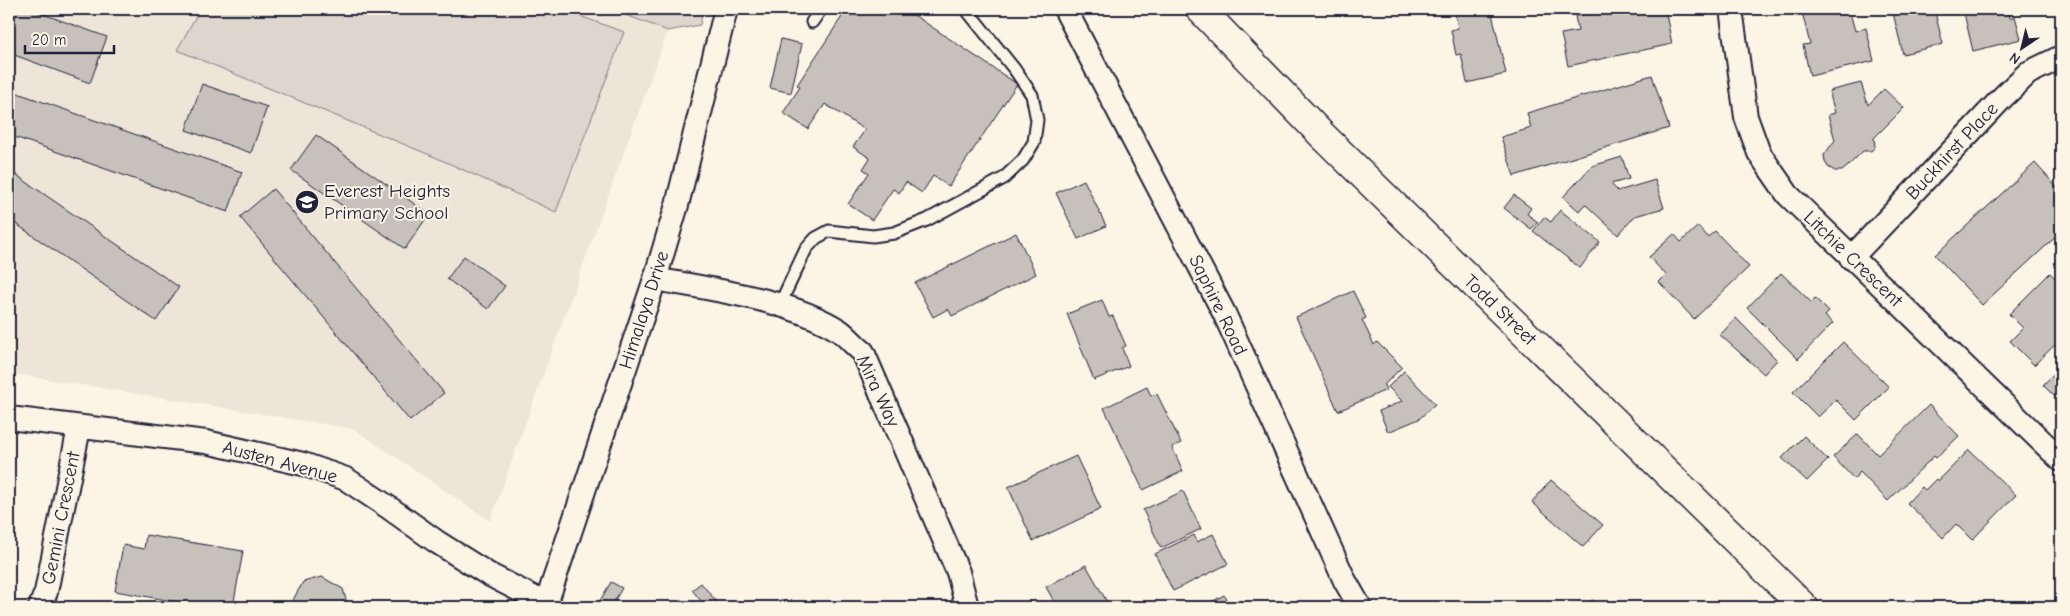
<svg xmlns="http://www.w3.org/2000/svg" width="2070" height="616" viewBox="0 0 2070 616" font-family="'Comic Neue',sans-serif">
<rect width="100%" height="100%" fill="#fcf5e5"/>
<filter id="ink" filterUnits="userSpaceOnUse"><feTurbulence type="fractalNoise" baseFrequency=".02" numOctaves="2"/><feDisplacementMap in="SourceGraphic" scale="10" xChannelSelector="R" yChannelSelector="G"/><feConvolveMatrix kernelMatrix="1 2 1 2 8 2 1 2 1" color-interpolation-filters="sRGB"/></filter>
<g filter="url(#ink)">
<path fill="#ece5d8" d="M9,9H610L668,31L490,521L354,429L9,373Z"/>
<path fill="#dcd6cc" stroke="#7f7c84" d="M200,9H560L624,32L556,212L437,158L177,50Z
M610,9H703L700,25L668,31Z"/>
<path fill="#c6c1bb" stroke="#22223b" d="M9,9H29L107,37L90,83L9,53Z
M125,9H138L137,13Z
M847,9H905L1017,84L949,186L933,176L922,193L906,182L899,193L893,189L872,220L848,204L869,173L863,169L870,158L853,147L865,130L825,104L808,129L783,113L800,87L797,85Z
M1454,9H1491L1506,74L1467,83L1461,54L1456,55L1451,30L1458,28Z
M1592,9H1665L1672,44L1568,66L1561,34L1578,31L1575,16L1593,13Z
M1813,9H1849L1855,31L1866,28L1874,61L1810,76L1803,45L1810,44L1802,12Z
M1892,9H1934L1943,44L1903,54Z
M1963,9H2008L2010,18L2015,16L2021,39L1973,51Z
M2044,9H2061L2045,13Z
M781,39L802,44L791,93L770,88Z
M1652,75L1669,128L1514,176L1501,137L1531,128L1527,113Z
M1861,83L1868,105L1884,89L1904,108L1874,138L1875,147L1871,151H1863L1847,167L1842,171H1835L1828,167L1825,162L1824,155L1835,140L1828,115L1835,113L1829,91Z
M202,84L267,107L251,153L186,130Z
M9,90L242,172L228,212L9,135Z
M316,135L429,214L405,249L291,170Z
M1622,157L1629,179L1611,184L1618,191L1655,180L1664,208L1635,216L1618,235L1585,204L1579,211L1563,197L1592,166Z
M2035,163L2061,192V232L1982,305L1935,255Z
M9,170L179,287L156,321L9,219Z
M1084,180L1106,226L1078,239L1056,193Z
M273,189L444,393L410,421L240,217Z
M1514,195L1531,208L1527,214L1538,222L1531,229L1504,208Z
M1560,210L1600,242L1580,268L1533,231L1544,217L1551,222Z
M1698,226L1708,237L1715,231L1749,267L1694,319L1659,282L1666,275L1649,257L1674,234L1681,242Z
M1016,233L1036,274L952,316L948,309L933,317L915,283Z
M464,256L505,286L488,309L447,279Z
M1781,273L1811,302L1815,298L1829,312L1825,316L1833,323L1798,359L1747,308Z
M2050,273L2061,284V339L2034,365L2010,341L2023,328L2009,314Z
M1353,291L1366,318L1362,320L1374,345L1377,342L1402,367L1384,385L1386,390L1338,411L1296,317Z
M1102,300L1109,317L1113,316L1126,346L1122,348L1129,366L1094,380L1067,314Z
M1736,318L1777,360L1764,374L1720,335Z
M1843,342L1889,387L1856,420L1836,400L1818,417L1793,392Z
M2061,366V403L2043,385Z
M1404,371L1435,404L1419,419L1388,432L1379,411L1402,401L1388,387Z
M1147,387L1151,396L1157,394L1181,443L1172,447L1183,471L1143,490L1104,408Z
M1929,405L1959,436L1936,458L1934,456L1888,501L1860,472L1854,479L1833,457L1858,434L1878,455Z
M1804,436L1828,460L1807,481L1782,458Z
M1969,450L2016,495L1972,540L1956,524L1943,538L1907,503L1922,487L1925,490L1936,479L1938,481Z
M1076,456L1101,509L1033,541L1008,487Z
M1551,480L1603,525L1583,547L1532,502Z
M1183,491L1201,529L1161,548L1143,510Z
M1213,534L1228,564L1173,591L1155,554L1194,535L1197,542Z
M146,535L243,551L233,607H207L115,591L123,545L144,549Z
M1086,565L1110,607H1057L1046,587Z
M322,577L343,589L348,607H289L303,582Z
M611,582L622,588L611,607H603L598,604Z
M701,583L721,607H706L692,590Z
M1224,595L1232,607H1203Z
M1592,600L1602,607H1586Z"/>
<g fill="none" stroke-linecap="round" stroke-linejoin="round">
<g stroke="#22223b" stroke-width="15">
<path id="lane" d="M812,22L821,9
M779,306L806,249L816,238L829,231L873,236L894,233L927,220L1004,178L1023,160L1034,142L1037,120L1032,95L1015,70L966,9"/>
</g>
<g stroke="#22223b" stroke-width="26">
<path id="street" d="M1065,9L1224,313L1345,581L1360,607
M1731,9L1746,117L1759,153L1788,195L2061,460
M1851,258L2003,97L2028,73L2061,57
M655,279C711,289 792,300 840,331C848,337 855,346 863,352L958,572L967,607
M9,418L206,442L303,464L346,479L388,507L437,542L488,574L552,607
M40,607L46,592L79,428
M545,607L655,279L677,205L726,9"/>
</g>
<g stroke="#22223b" stroke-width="31">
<path id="secondary" d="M1200,9L1322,135L1804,607"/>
</g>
<use href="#lane" stroke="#fcf5e5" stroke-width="11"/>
<use href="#street" stroke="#fcf5e5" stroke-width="22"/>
<use href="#secondary" stroke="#fcf5e5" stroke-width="28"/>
</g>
</g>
<defs>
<g id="school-disc" transform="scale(1.25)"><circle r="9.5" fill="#22223b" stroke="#fcf5e5"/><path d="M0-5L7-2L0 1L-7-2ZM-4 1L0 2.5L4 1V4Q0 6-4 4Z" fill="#fff"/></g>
</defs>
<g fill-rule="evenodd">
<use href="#school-disc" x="307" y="202"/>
</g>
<g text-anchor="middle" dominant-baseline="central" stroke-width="4" stroke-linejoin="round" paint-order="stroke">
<g font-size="19" fill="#22223b" stroke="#fcf5e5">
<text transform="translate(1952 151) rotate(-47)">Buckhirst Place</text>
<text transform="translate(1853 259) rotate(44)">Litchie Crescent</text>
<text transform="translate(1218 305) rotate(64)">Saphire Road</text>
<text transform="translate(644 310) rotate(-72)">Himalaya Drive</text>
<text transform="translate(1500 310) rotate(44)">Todd Street</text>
<text transform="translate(878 391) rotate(65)">Mira Way</text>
<text transform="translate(280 462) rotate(15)">Austen Avenue</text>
<text transform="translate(61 518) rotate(-79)">Gemini Crescent</text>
</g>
<g font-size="19" fill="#22223b" stroke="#fcf5e5" text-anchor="start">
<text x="324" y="191">Everest Heights<tspan x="324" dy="22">Primary School</tspan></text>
</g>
</g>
<rect width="2070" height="616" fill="none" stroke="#fcf5e5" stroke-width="30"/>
<rect x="15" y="15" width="2040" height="586" fill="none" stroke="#22223b" stroke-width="2" filter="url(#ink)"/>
<g transform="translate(2022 48) rotate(215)" stroke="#fcf5e5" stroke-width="4" paint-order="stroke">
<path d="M0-4L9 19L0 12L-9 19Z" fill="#22223b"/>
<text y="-8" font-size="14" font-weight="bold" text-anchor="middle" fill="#22223b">N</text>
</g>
<path d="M25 45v8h89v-8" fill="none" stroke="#22223b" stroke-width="2.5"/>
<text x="32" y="45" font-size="15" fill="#22223b" stroke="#fcf5e5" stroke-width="4" paint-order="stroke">20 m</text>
</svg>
